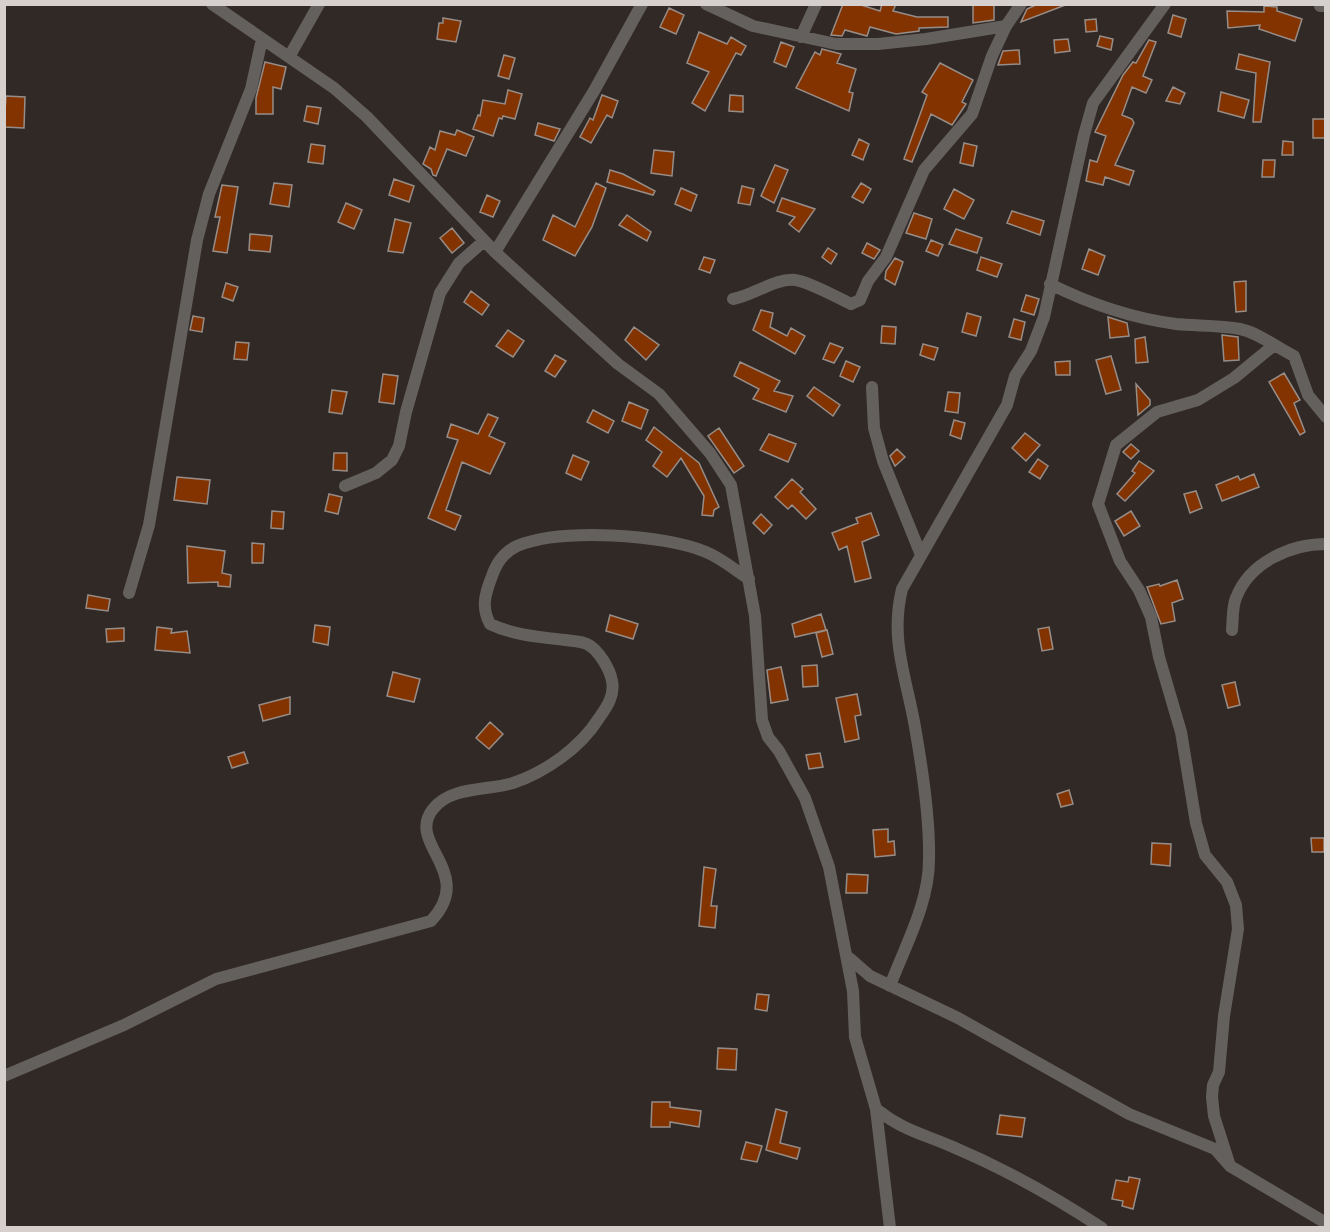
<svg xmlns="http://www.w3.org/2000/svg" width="1330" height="1232" viewBox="0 0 1330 1232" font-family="'Nunito Sans',sans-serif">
<rect width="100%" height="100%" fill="#312926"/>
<path fill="#833300" stroke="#978d88" stroke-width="1.5" d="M843,4H858L880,11L882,4H896L893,11L917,17H948V27L919,28V31L896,34L870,27L867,36L845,30L842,36L831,35Z
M973,4H994V20L973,23Z
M1038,4H1068L1021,22L1027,9Z
M1264,6L1277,7V11L1302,19L1295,41L1259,29L1260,25L1228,28L1227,11L1264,12Z
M669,8L684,15L676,34L660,27Z
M1173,15L1186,19L1181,37L1168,33Z
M443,18L461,21L456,42L437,39L439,23H443Z
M1096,19L1097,31L1086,32L1085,20Z
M699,32L727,44L731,37L746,46L741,55L736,53L705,111L692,103L709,72L687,63Z
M1100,36L1113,39L1111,50L1097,46Z
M1068,39L1070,51L1055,53L1054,40Z
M1149,40L1156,42L1143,76L1152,80L1146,93L1132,87L1122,115L1132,119L1134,123L1115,165L1134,171L1129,185L1105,177L1103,185L1086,181L1090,160L1097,162L1106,136L1095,132L1123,75L1133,62L1136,63Z
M781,42L794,47L786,67L774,62Z
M822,49L841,54L837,63L856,69L849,92L853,93L849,111L796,88L815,52L820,55Z
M1019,50L1020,64L998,65L1003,51Z
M1239,54L1270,62L1261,122H1253L1256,73L1236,69Z
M504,55L515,58L509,79L498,76Z
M265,62L286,67L281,89L273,87V114H256V98Z
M940,63L973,80L962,102L966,104L952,125L931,114L912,162L904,159L927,95L922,92Z
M1173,87L1185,93L1180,104L1166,101Z
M508,90L522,94L515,119L503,116L502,119L499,118L493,136L473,129L478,115L480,116L483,100L505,104Z
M1221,92L1249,100L1244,118L1218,111Z
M602,95L618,101L612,118L607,115L591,143L580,137L590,118L593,120Z
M730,95L743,96V112L729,111Z
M6,96L25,97L24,128L4,127Z
M307,106L321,108L318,124L304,121Z
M1313,119H1326V138H1313Z
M538,123L560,129L554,141L535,135Z
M457,130L474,137L466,156L447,149L436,176L433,175L431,169L423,164L430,147L435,150L440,131L455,135Z
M859,139L869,144L863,160L852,155Z
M1283,141L1293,142V155H1282Z
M964,143L977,146L973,166L960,163Z
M311,144L325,146L323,164L308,162Z
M654,150L674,152L672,176L651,173Z
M1263,160H1275L1274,177H1262Z
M775,165L788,170L774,203L761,196Z
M610,170L623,174L655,191L653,195L607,182Z
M394,179L414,186L409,202L389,195Z
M274,183L292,185L289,207L270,204Z
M596,183L606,188L592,227L575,256L543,240L553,215L575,227Z
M861,183L871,189L863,203L852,197Z
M222,185L238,187L227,253L213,251L220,217H215Z
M742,186L754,189L750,205L738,203Z
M681,188L697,195L691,211L675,204Z
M954,189L974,200L964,219L944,209Z
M487,195L500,201L493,217L480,212Z
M782,198L815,209L799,232L789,224L795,217L777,211Z
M346,203L362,210L354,229L338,222Z
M1012,211L1044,221L1040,235L1007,223Z
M914,213L932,219L926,239L906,233Z
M627,215L651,232L647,241L619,225Z
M395,219L411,223L403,253L388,251Z
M452,228L464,243L452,253L440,238Z
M956,229L982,238L977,253L949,244Z
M250,234L272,236L270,252L249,250Z
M931,240L943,245L938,256L926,251Z
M867,243L880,250L874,259L862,253Z
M828,248L837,254L831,264L822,257Z
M1089,249L1105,256L1098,275L1082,269Z
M704,257L715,260L710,273L699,269Z
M981,257L1002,264L997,277L977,270Z
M895,258L903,262L895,285L885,279L886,271Z
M1246,281V311L1236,312L1234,282Z
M226,283L238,287L233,301L222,297Z
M471,291L489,305L482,315L464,302Z
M1026,295L1039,299L1034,315L1021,311Z
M761,310L773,313L770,327L787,336L791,328L805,336L795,354L753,330Z
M967,313L981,317L976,336L962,332Z
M193,316L204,318L202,332L190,330Z
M1108,317L1127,323L1129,336L1110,338Z
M1014,319L1025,322L1021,340L1009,337Z
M882,326L896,327L895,344L881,343Z
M634,327L659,345L646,360L625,340Z
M508,330L524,341L513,357L496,346Z
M1222,335L1238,337L1239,360L1224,361Z
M1145,337L1148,362L1136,363L1135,339Z
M236,342L249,343L247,360L234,359Z
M830,343L843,348L834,363L823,359Z
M923,344L938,348L934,360L920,355Z
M555,355L566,361L555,377L545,371Z
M1111,356L1121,390L1106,394L1096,360Z
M846,361L860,367L853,382L840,376Z
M1070,361V375H1056L1055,362Z
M740,362L780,381L774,391L793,396L786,412L753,399L759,389L734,376Z
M1284,373L1300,400L1294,403L1305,432L1300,435L1269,382Z
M383,374L398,376L394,404L379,402Z
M1136,384L1150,400V405L1138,415Z
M814,387L840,405L833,416L807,396Z
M332,390L347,392L342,414L329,412Z
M948,392L960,393L958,413L945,411Z
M629,402L648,410L641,429L622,421Z
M593,410L614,421L608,433L587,422Z
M488,414L498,418L489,436L505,443L490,474L462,462L446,510L461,516L455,530L428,518L458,440L447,437L451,424L478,434Z
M954,420L965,423L961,439L950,435Z
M654,427L699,463L719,507L714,510L713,516L702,515L704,496L681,458L667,477L653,466L662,452L646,440Z
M719,428L744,466L734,473L708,436Z
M1025,433L1040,445L1026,461L1012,448Z
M769,434L796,444L788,462L760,450Z
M1131,444L1139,451L1131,459L1123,452Z
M897,449L905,457L895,466L890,456Z
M334,453H347V471L333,470Z
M573,455L589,462L581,480L566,473Z
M1038,459L1048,466L1040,479L1029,472Z
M1139,461L1154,471L1125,501L1117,494L1135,473L1132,471Z
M1254,474L1259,487L1222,501L1216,485L1238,476L1240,480Z
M177,477L210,480L207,504L174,500Z
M792,479L803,489L800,492L816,509L806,519L792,505L788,509L775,497Z
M1196,491L1202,508L1190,513L1184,494Z
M329,494L342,497L338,514L325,511Z
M272,511L284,512L283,529L271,528Z
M1131,511L1140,526L1124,536L1115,521Z
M871,513L879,535L862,542L871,578L855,582L847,546L839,550L832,533L858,523L856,518Z
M761,514L772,525L764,534L753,523Z
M252,543L264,544L263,563H252Z
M187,546L225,551L222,573L231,575L230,587L218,586V582L188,583Z
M1177,580L1183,599L1172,603L1175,621L1161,624L1147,587L1159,584L1160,586Z
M88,595L110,599L108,611L86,608Z
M821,614L826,630L795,637L792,624Z
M610,615L638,624L633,639L606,631Z
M315,625L330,627L328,645L313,642Z
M157,627L172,629L171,633L187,631L190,653L155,650Z
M1049,627L1053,649L1042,651L1038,629Z
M124,628V641L107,642L106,629Z
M827,630L833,654L822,657L816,633Z
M817,665L818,686L803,687L802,666Z
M781,667L788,700L771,703L767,670Z
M393,672L420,679L414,702L387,696Z
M1235,682L1240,705L1228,708L1222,685Z
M857,694L861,715L855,716L859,739L845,742L836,698Z
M290,697V714L263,721L259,705Z
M490,722L503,734L489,749L476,738Z
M244,752L248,763L232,768L228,757Z
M820,753L823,767L809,769L806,755Z
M1069,790L1073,804L1061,807L1057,794Z
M888,829V842L894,841L895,855L875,857L873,830Z
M1311,838H1324V852H1312Z
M1152,843L1171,844L1170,866L1151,864Z
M704,867L716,869L711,906H717L715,928L699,926Z
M847,874L868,875L867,893H846Z
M757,994L769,995L767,1011L755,1009Z
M718,1048L737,1049L736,1070L717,1069Z
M652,1102H670V1107L701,1111L699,1127L670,1122V1127H651Z
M776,1109L787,1112L780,1143L800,1148L797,1159L766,1150Z
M1000,1115L1025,1118L1022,1137L997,1134Z
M746,1142L762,1146L757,1162L741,1159Z
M1129,1177L1140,1179L1133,1209L1122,1206L1123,1201L1112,1199L1116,1180L1128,1182Z"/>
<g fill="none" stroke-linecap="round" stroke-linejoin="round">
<path stroke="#64605e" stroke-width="12" d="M212,4L334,88L367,117L495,252L618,364L659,394L710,453L731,485L755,616L762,720L768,737L779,751L805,798L829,867L853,991L855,1037L876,1109L890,1228
M706,4L753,26L836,44H878L926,39L1006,26
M1320,6H1326
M801,37L816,4
M289,57L319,4
M495,252L594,91L642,4
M1050,284C1090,304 1131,318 1176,324C1197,326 1220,325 1240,329C1259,333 1276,347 1294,356L1308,395L1326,417
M733,299C752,296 775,278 795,280C810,282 836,297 851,304L860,300L868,281L886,257L924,170L972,114L992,56L1006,26L1021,4
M872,387L874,428L883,461L921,555
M345,486L376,473L392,460L399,446L406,412L440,293L459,263L484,241
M129,593L149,525L197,240L209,194L251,89L262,39
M1232,630C1233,620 1232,607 1236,598C1249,563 1290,544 1326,544
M847,956L870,976L958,1018L1129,1114L1215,1149L1230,1166L1326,1223
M890,986C905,946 929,903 929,860C930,819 923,773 916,733C908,681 889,642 902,589L1007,405L1015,376L1031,351L1044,317L1084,135L1093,103L1165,4
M4,1076L124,1025L216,979L431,921C477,872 405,844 433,809C451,786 487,791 513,783C546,772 581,747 599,718C607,707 615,695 612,681C610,669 598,649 587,644C581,641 571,641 565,640C539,637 513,635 490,624C481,607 485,594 492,576C496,564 504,552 517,546C561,528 663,534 706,552C721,558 735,570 749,579
M876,1109C904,1131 921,1133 953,1147C1005,1169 1055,1197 1102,1228
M1230,1166L1214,1116L1212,1097L1213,1085L1219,1072L1224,1016L1238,929L1236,905L1227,882L1205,855L1196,823L1181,732L1159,657L1151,617L1139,590L1120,561L1098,504L1116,445L1157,412L1198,400L1234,378L1273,346"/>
</g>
<rect width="1330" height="1232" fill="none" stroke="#d5d0ce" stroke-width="12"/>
</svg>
